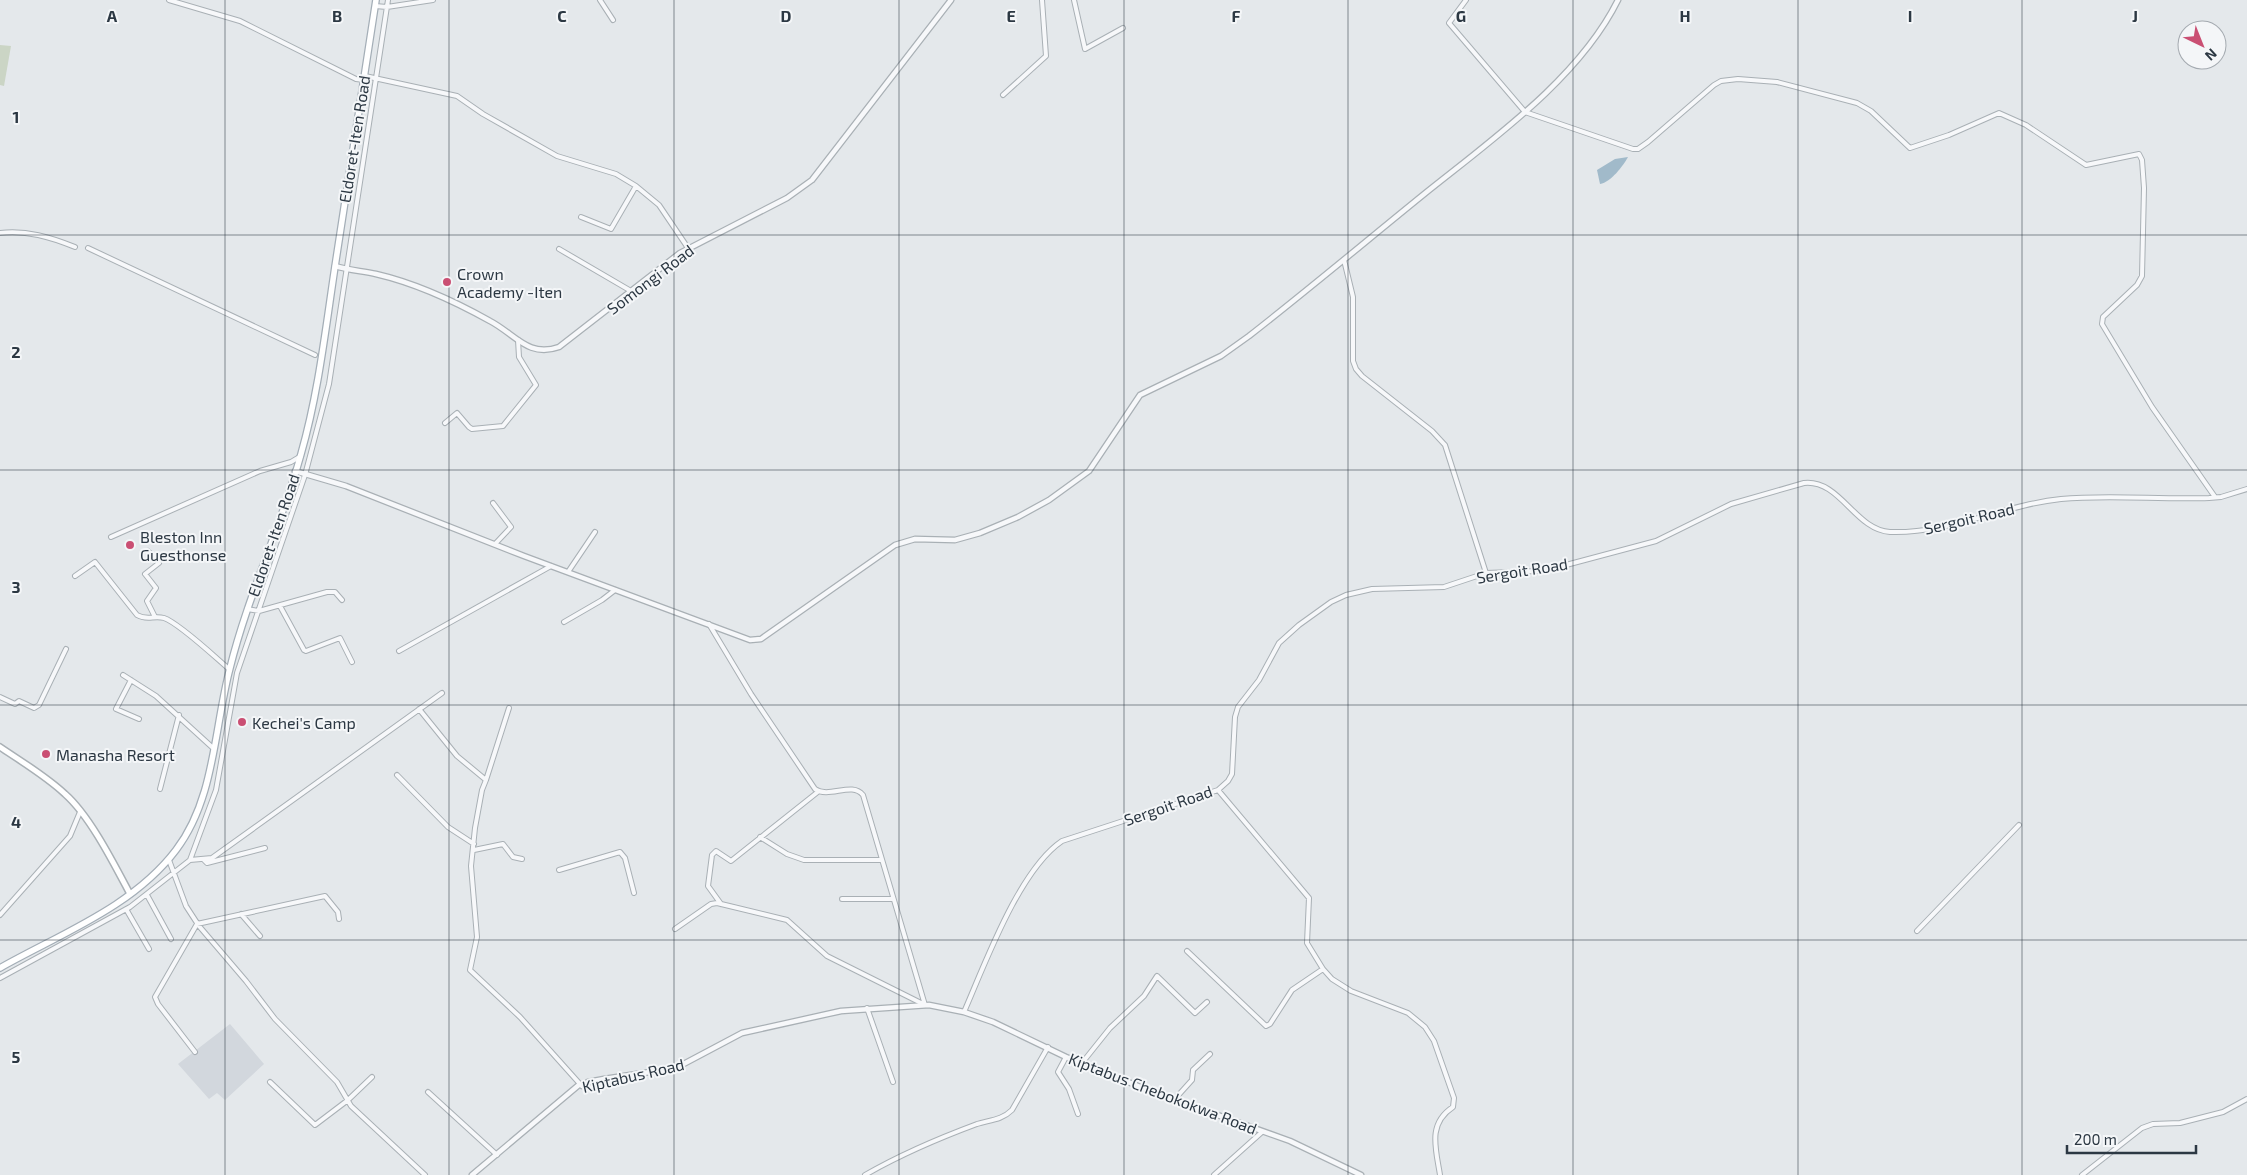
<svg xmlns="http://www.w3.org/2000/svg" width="2247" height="1175" viewBox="0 0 2247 1175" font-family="'Exo 2',sans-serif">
<rect width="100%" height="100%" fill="#e4e8eb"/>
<path fill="#d2d7dd" d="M230,1024L264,1064L225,1100L217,1093L209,1099L178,1064Z"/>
<path fill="#cbd5c5" d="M0,45L11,46L4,86L0,85Z"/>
<path fill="#a1baca" d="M1628,157C1623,166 1611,182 1600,184L1597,170L1615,159Z"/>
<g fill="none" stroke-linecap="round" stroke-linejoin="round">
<g stroke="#a9b0b5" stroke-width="6">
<path id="minor" d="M169,0L240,21L356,79L364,80
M600,0L613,20
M1074,0L1085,49L1123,28
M1466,0L1449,23L1525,112L1633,149H1638L1648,142L1714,85L1721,81L1738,79L1777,82L1857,103L1871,111L1910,148L1949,135L1999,113L2026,125L2086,165L2139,154L2142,160L2144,188L2142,276L2137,285L2103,317L2102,324L2152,407L2215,497
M375,6L387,7L433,0
M365,76L457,96L483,114L557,156L616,174L636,186L659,205L688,248
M1003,95L1046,56L1042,0
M581,217L611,229L636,186
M0,233C27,230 50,237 75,247
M88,248L315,355
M559,249L631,291
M1344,260L1353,297V361L1356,369L1362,376L1432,431L1445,445L1486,573
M445,423L457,413L469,427L472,429L503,426L536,385L519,357L518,340
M493,503L511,527L495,544
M111,537L260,471L291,462L301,456
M148,551L159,563L145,574L156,588L147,601L155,617
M568,572L595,532
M75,576L95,562L137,615C147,621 154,615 164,618C179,623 215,657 229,669
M280,606L304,650L306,651L340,638L352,662
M247,609L259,611L327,592H335L342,600
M564,622L602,600L615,590
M709,624L751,694L815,789C829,799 852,781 863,795L925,1005
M399,651L551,566
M123,675L156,696L213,748
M131,680L116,709L139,719
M0,697L15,704L19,701L34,708L39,705L66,649
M419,709L457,756L486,780L482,790L475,828L471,866L477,937L470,970L520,1017L580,1084
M397,775L448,827L474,844
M486,780L509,708
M160,789L179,715
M1218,790L1309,898L1307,943L1323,969L1332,979L1351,991L1408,1013L1425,1027L1434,1041L1454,1098L1453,1107C1427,1124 1436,1149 1440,1175
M760,837L787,854L804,860H882
M474,850L503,844L513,857L522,859
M169,860L186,906L199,926L246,981L275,1019L337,1082L351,1106L425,1175
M190,860L216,790L237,673L305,475L329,384L388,0
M204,860L207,863L265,848
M559,870L620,852L625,858L634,893
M147,895L171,939
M842,899H893
M721,904L708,886L712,855L716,851L731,861L819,791
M126,909L149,949
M241,914L260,936
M0,915L70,836L80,812
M675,929L711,904L717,903L787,920L827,956L925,1005
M1917,931L2019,825
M1187,951L1266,1026L1270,1024L1292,990L1323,969
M0,978L130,907L190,860L212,858L442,693
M867,1008L893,1082
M964,1012C985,964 1019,870 1062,841L1218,790L1228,781L1232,774L1235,717L1238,707L1259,680L1279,643L1299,625L1331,602L1346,595L1372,589L1444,587L1486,573L1538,571L1566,565L1656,541L1731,504L1804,483C1840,479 1855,530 1890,532C1949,534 2003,505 2061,499C2110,494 2160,500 2209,498L2221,497L2247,489
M195,1052L158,1004L155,997L197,924L325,896L338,912L339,919
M1066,1057L1058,1072L1069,1089L1078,1114
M1082,1063L1110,1028L1144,996L1157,976L1195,1013L1207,1002
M270,1082L315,1125L348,1100L372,1077
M428,1092L497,1155
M1174,1100L1192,1080L1193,1070L1210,1054
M865,1175C898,1156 942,1137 977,1124C990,1120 1002,1120 1012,1110L1048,1047
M1214,1175L1262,1132
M2082,1175L2142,1128L2153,1124L2180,1123L2223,1112L2247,1099"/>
</g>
<g stroke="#a9b0b5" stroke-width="7">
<path id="tertiary" d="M335,266C348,270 362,271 376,274C415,283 456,302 490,321C515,334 528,358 559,347L680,253L787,198L812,180L951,0
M295,471L346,486L524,556L750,640L761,639L895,545L915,539L955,540L980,533L1018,517L1049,500L1089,471L1140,395L1221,356L1249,336C1308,290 1365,242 1423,195C1490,141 1579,79 1618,0
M472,1175L580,1084L582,1086L588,1082L604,1079L676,1068L742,1033L841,1011L929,1005L964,1012L993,1022L1066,1057L1148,1090L1290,1141L1361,1175"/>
</g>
<g stroke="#a9b0b5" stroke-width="8">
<path id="secondary" d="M0,747C22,762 46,776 65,794C90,816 114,864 130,894"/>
</g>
<g stroke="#a4aeb7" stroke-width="8">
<path id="primary" d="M0,968C60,934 133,907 176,850C215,799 214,728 230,668C248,595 281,527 301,454C319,391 326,325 336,260C349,173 363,87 376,0"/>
</g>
<use href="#minor" stroke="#f7f8fa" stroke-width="4"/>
<use href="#tertiary" stroke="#f7f8fa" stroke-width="4.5"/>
<use href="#secondary" stroke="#fff" stroke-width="5"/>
<use href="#primary" stroke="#fff" stroke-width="5.5"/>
</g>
<path fill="none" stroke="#2c3843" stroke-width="1" stroke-opacity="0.55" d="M225,0V1175M449,0V1175M674,0V1175M899,0V1175M1124,0V1175M1348,0V1175M1573,0V1175M1798,0V1175M2022,0V1175M0,235H2247M0,470H2247M0,705H2247M0,940H2247"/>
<g fill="#ca4f73" stroke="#f4f6f8" stroke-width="2">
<circle cx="447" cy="282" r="5"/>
<circle cx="130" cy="545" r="5"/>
<circle cx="242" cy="722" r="5"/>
<circle cx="46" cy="754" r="5"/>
</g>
<g text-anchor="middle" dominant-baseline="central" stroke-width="4" stroke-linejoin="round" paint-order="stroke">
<g font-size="16" fill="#2c3843" stroke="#f4f6f8">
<text transform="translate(354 139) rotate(-81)">Eldoret-Iten Road</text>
<text transform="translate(650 279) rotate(-37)">Somongi Road</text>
<text transform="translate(1969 518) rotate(-13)">Sergoit Road</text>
<text transform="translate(273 535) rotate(-71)">Eldoret-Iten Road</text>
<text transform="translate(1522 570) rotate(-9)">Sergoit Road</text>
<text transform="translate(1168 805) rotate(-19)">Sergoit Road</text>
<text transform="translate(633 1075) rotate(-13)">Kiptabus Road</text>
<text transform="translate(1163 1093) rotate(21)">Kiptabus Chebokokwa Road</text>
</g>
<g font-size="16" fill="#2c3843" stroke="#f4f6f8" text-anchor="start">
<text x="457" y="273">Crown<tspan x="457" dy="18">Academy -Iten</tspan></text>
<text x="140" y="536">Bleston Inn<tspan x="140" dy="18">Guesthonse</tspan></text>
<text x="252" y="722">Kechei's Camp</text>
<text x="56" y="754">Manasha Resort</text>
</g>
</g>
<g font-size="16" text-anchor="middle" font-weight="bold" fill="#2c3843" stroke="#f4f6f8" stroke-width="4" stroke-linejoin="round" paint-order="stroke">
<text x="112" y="22">A</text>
<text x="337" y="22">B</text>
<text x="562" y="22">C</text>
<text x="786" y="22">D</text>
<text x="1011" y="22">E</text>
<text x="1236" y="22">F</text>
<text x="1461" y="22">G</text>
<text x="1685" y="22">H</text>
<text x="1910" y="22">I</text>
<text x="2135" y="22">J</text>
<text x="16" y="123">1</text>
<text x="16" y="358">2</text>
<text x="16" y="593">3</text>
<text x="16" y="828">4</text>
<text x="16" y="1063">5</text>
</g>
<g transform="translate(2202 45) rotate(137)"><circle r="24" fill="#f4f6f8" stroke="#a4aab0"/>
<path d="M0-4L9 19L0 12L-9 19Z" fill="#ca4f73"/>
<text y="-8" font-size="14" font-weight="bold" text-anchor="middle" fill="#2c3843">N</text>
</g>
<path d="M2067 1145v8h129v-8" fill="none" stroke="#2c3843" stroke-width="2.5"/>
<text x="2074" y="1145" font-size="15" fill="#2c3843" stroke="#f4f6f8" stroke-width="4" paint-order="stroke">200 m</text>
</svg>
